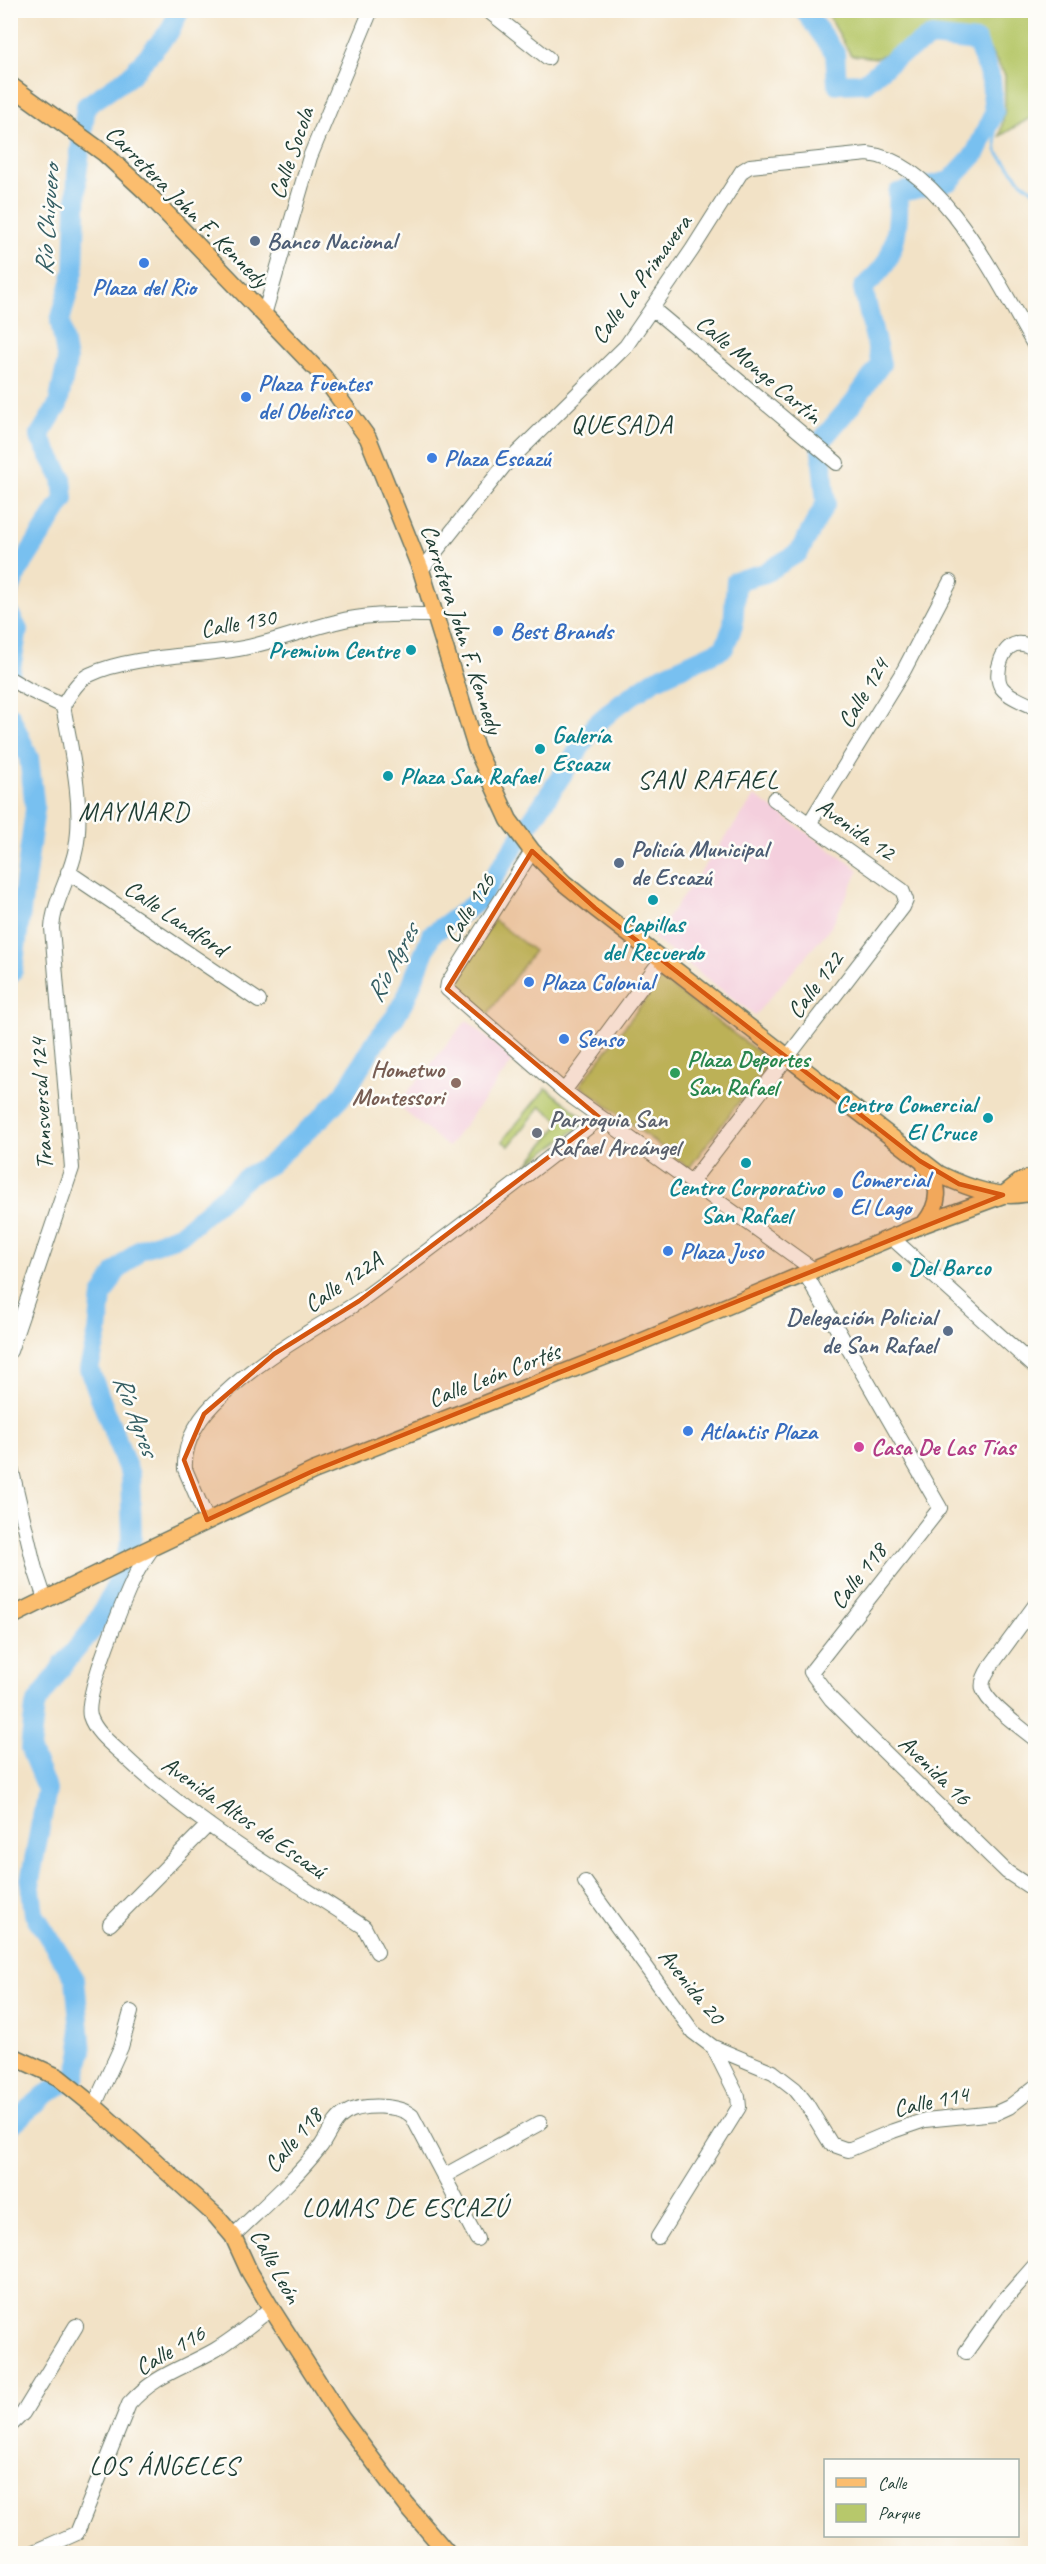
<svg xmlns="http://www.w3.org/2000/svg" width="1046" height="2564" viewBox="0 0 1046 2564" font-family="Caveat,sans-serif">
<rect width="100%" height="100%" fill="#fdfcf7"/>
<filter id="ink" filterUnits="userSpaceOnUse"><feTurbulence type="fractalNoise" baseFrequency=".0167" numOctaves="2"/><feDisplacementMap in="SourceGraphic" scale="12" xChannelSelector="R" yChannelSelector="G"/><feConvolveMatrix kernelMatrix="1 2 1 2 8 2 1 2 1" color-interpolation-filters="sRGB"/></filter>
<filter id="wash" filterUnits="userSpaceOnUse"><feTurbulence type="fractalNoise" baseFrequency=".008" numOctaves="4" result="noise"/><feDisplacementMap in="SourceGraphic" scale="24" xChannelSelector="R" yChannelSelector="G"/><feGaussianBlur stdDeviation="1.35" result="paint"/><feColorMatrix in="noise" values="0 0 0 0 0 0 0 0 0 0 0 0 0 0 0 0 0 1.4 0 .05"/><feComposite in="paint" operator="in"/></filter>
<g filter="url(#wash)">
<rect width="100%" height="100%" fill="#f2e2c6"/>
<path fill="#f4cfdd" d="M755,796L859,870L831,927L755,1015L653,938Z
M467,1020L513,1061L448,1147L397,1105Z"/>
<path fill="#b7c86b" stroke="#6b8250" stroke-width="1.5" d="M826,11H1035V115L1000,136L1005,108V75L981,35L939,31L904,44L877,58L851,55Z
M494,920L534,951L485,1018L450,987Z
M661,979L770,1061L689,1168L580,1085Z
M546,1088L588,1121L528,1164L561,1122L541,1106L509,1146L502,1141Z"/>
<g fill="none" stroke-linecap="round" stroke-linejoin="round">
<path stroke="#78c0f0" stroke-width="3" d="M994,113L997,152L1021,181L1036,193"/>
<path stroke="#78c0f0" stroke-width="20" d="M10,590L18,571L64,499L62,478L39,436L58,405L67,361L60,321L74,271L77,175L86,106L130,76L169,32L180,10
M10,615L18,630L10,673
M10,715L29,758L35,809L13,970L10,975
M10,2126L45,2095L76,2076L82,2052L75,1979L34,1914L30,1881L47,1790L30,1749L35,1706L63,1665L93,1629L118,1582L132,1537L130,1475L89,1369L98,1332L102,1296L116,1272L140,1249L180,1235L248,1176L269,1165L323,1116L344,1094L374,1044L395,1017L406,998L431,935L478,901L595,725L618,705L654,680L724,648L733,626L736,581L765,573L799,552L826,503L820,442L853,403L881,364L863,288C871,280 883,270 888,259C898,238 899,215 898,193L950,181L975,154L994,113L991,80L977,42L931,37L896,57L865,83L837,84L835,53L804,10"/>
</g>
</g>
<g filter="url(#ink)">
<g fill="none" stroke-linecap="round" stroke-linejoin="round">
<g stroke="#697767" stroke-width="16">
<path id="minor" d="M487,10L548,58
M653,309L837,463
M264,315L310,157L371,10
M421,570L504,466L626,346L692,250L742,171L750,166L868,154C942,162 1001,289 1036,348
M1036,650C1032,648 1026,644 1022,644C1003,640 992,675 1002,688C1009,697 1026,703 1036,708
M10,679L29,690L63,706
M63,706C69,695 78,680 89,675C128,656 195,656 238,649C272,643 303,630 336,622C369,613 402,615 436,615
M809,824L904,670L950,582
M532,851L448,983L447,989L564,1091L814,1270
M68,872L259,1001
M564,1091L662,959
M692,1181L903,907L906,900L902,890L774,799
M892,1238L1036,1368
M805,1273L940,1508L811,1672L831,1699L857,1725L1007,1872L1036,1891
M10,1351L72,1168L52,928C54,900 71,876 76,848C84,805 71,749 63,706
M10,1463L35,1569L45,1599
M207,1520L185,1469C183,1440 202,1413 223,1395C248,1371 278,1351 307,1333C325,1321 344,1312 361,1300C442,1241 521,1180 600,1118
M153,1547C147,1556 141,1564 136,1574C125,1597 84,1695 90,1716C95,1732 111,1744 122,1754C194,1823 282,1873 364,1927L377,1952
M1036,1604L990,1667C986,1673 981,1682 983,1689C988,1705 1023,1729 1036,1740
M585,1882L693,2032L713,2047L773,2072L795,2089L806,2103L831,2144L848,2150L893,2131L925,2120L996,2113L1009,2107L1036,2086
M110,1924L208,1825
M94,2106L121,2047L131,2012
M444,2176L540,2123
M233,2236C263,2207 295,2179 321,2146C328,2136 334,2119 346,2113C362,2104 399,2104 412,2116L477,2239
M658,2237L739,2107L738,2097L713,2047
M966,2352L998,2307L1036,2264
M10,2426L23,2413L76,2326
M30,2554L77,2533L129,2404C156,2374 182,2369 215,2350C235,2338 253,2323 271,2308"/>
</g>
<g stroke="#697767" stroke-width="19">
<path id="major" d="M10,85L104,153L145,191L323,376L368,438L421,570L476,748L509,820L532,851L564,883L595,908L939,1174C968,1188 1003,1202 1036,1191
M924,1224C939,1206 943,1185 925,1166
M10,1617L138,1554L313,1471L624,1349L924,1224L1003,1195L1021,1181L1036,1176
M10,2055L58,2077L94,2106L216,2216L233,2236L249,2271L271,2308L342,2419L407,2506L448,2554"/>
</g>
<use href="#minor" stroke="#fff" stroke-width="14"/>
<use href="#major" stroke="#fbbd6e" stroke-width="16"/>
</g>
</g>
<path fill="#d45610" fill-opacity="0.2" stroke="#d45610" stroke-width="4.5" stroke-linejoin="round" d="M532,851L595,908L920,1161L959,1184L1003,1195L313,1471L207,1520L184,1460L204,1414L274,1354L359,1301L600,1118L447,989Z"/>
<g fill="#5c6f8a" stroke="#fdfcf7" stroke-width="2">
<circle cx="255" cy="241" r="6"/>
<circle cx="619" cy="863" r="6"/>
<circle cx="948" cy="1331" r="6"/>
</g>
<g fill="#3f7fe0" stroke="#fdfcf7" stroke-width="2">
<circle cx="144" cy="263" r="6"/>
<circle cx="246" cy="397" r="6"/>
<circle cx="432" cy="458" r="6"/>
<circle cx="498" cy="631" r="6"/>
<circle cx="529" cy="982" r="6"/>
<circle cx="564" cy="1039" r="6"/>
<circle cx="838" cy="1193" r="6"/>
<circle cx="668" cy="1251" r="6"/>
<circle cx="688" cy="1431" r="6"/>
</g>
<g fill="#0f9aa8" stroke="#fdfcf7" stroke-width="2">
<circle cx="411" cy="650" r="6"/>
<circle cx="540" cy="749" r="6"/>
<circle cx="388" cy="776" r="6"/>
<circle cx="653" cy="900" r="6"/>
<circle cx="988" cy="1118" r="6"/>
<circle cx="746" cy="1163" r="6"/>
<circle cx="897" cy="1267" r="6"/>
</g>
<circle fill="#2e9e5b" stroke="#fdfcf7" stroke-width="2" cx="675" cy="1073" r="6"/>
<circle fill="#8d6e63" stroke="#fdfcf7" stroke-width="2" cx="456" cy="1083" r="6"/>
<circle fill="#6b7280" stroke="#fdfcf7" stroke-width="2" cx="537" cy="1133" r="6"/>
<circle fill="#d1479c" stroke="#fdfcf7" stroke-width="2" cx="859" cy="1447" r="6"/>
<g text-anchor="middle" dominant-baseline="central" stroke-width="5" stroke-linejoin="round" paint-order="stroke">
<g font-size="24" fill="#1f3d34" stroke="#fdfcf7">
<text transform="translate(291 153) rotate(-71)">Calle Socola</text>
<text transform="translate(187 206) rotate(45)">Carretera John F. Kennedy</text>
<text transform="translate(641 279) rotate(-54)">Calle La Primavera</text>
<text transform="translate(759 369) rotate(40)">Calle Monge Cartín</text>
<text transform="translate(238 623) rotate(-10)">Calle 130</text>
<text transform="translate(462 629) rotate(72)">Carretera John F. Kennedy</text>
<text transform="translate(863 693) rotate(-59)">Calle 124</text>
<text transform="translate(856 829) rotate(35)">Avenida 12</text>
<text transform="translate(469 908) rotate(-58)">Calle 126</text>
<text transform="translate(176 918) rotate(34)">Calle Landford</text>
<text transform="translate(815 985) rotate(-53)">Calle 122</text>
<text transform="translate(41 1104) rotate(-93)">Transversal 124</text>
<text transform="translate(343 1282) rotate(-34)">Calle 122A</text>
<text transform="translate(494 1375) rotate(-21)">Calle León Cortés</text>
<text transform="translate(858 1576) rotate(-52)">Calle 118</text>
<text transform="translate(935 1770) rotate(44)">Avenida 16</text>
<text transform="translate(244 1817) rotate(35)">Avenida Altos de Escazú</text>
<text transform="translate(692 1986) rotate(51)">Avenida 20</text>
<text transform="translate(931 2101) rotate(-12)">Calle 114</text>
<text transform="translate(293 2140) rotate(-50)">Calle 118</text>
<text transform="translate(276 2266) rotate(61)">Calle León</text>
<text transform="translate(170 2350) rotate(-30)">Calle 116</text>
</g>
<g font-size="24" font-weight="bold" fill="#4e5e75" stroke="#fdfcf7" text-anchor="start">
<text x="267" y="241">Banco Nacional</text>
<text x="631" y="849">Policía Municipal<tspan x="631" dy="28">de Escazú</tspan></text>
<text x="936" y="1317" text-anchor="end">Delegación Policial<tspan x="936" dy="28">de San Rafael</tspan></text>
</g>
<g font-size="24" font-weight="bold" fill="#366cbe" stroke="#fdfcf7" text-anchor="start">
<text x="144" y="287" text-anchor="middle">Plaza del Rio</text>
<text x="258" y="383">Plaza Fuentes<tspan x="258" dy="28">del Obelisco</tspan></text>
<text x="444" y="458">Plaza Escazú</text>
<text x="510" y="631">Best Brands</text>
<text x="541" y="982">Plaza Colonial</text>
<text x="576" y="1039">Senso</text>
<text x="850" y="1179">Comercial<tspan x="850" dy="28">El Lago</tspan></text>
<text x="680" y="1251">Plaza Juso</text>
<text x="700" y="1431">Atlantis Plaza</text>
</g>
<g font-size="24" font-weight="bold" fill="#0d838f" stroke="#fdfcf7" text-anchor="start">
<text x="399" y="650" text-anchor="end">Premium Centre</text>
<text x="552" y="735">Galería<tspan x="552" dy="28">Escazu</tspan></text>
<text x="400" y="776">Plaza San Rafael</text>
<text x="653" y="924" text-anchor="middle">Capillas<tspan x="653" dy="28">del Recuerdo</tspan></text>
<text x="976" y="1104" text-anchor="end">Centro Comercial<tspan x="976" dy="28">El Cruce</tspan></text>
<text x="746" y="1187" text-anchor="middle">Centro Corporativo<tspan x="746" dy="28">San Rafael</tspan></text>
<text x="909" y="1267">Del Barco</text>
</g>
<g font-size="24" font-weight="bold" fill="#27864d" stroke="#fdfcf7" text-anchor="start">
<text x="687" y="1059">Plaza Deportes<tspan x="687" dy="28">San Rafael</tspan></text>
</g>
<g font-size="24" font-weight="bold" fill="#785e54" stroke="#fdfcf7" text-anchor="end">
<text x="444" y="1069">Hometwo<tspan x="444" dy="28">Montessori</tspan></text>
</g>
<g font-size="24" font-weight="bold" fill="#5b616d" stroke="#fdfcf7" text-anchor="start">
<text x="549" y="1119">Parroquia San<tspan x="549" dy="28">Rafael Arcángel</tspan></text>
</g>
<g font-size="24" font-weight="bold" fill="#b23c85" stroke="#fdfcf7" text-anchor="start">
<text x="871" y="1447">Casa De Las Tías</text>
</g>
<g font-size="26" font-style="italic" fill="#355e63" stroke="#fdfcf7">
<text transform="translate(47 220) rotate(-86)">Río Chiquero</text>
<text transform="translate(392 963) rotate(-62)">Río Agres</text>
<text transform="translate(136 1415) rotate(69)">Río Agres</text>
</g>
<g font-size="26" letter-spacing="1.5" fill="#1f3d34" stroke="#fdfcf7">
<text x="622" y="424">QUESADA</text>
<text x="134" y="811">MAYNARD</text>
<text x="405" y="2207">LOMAS DE ESCAZÚ</text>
<text x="164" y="2465">LOS ÁNGELES</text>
</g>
<g font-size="27" letter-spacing="1.5" fill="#1f3d34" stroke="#fdfcf7">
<text x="708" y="779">SAN RAFAEL</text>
</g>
</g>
<rect width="1046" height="2564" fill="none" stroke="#fdfcf7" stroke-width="36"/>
<rect x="824" y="2459" width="195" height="78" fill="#fdfcf7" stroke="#a4b0a9" stroke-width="1.5"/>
<rect x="836" y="2478" width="30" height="9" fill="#fbbd6e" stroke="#a4b0a9" stroke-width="1.5"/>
<text x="878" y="2489" font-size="18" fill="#1f3d34">Calle</text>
<rect x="836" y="2504" width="30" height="18" fill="#b7c86b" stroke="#a4b0a9" stroke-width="1.5"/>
<text x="878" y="2519" font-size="18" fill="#1f3d34">Parque</text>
</svg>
